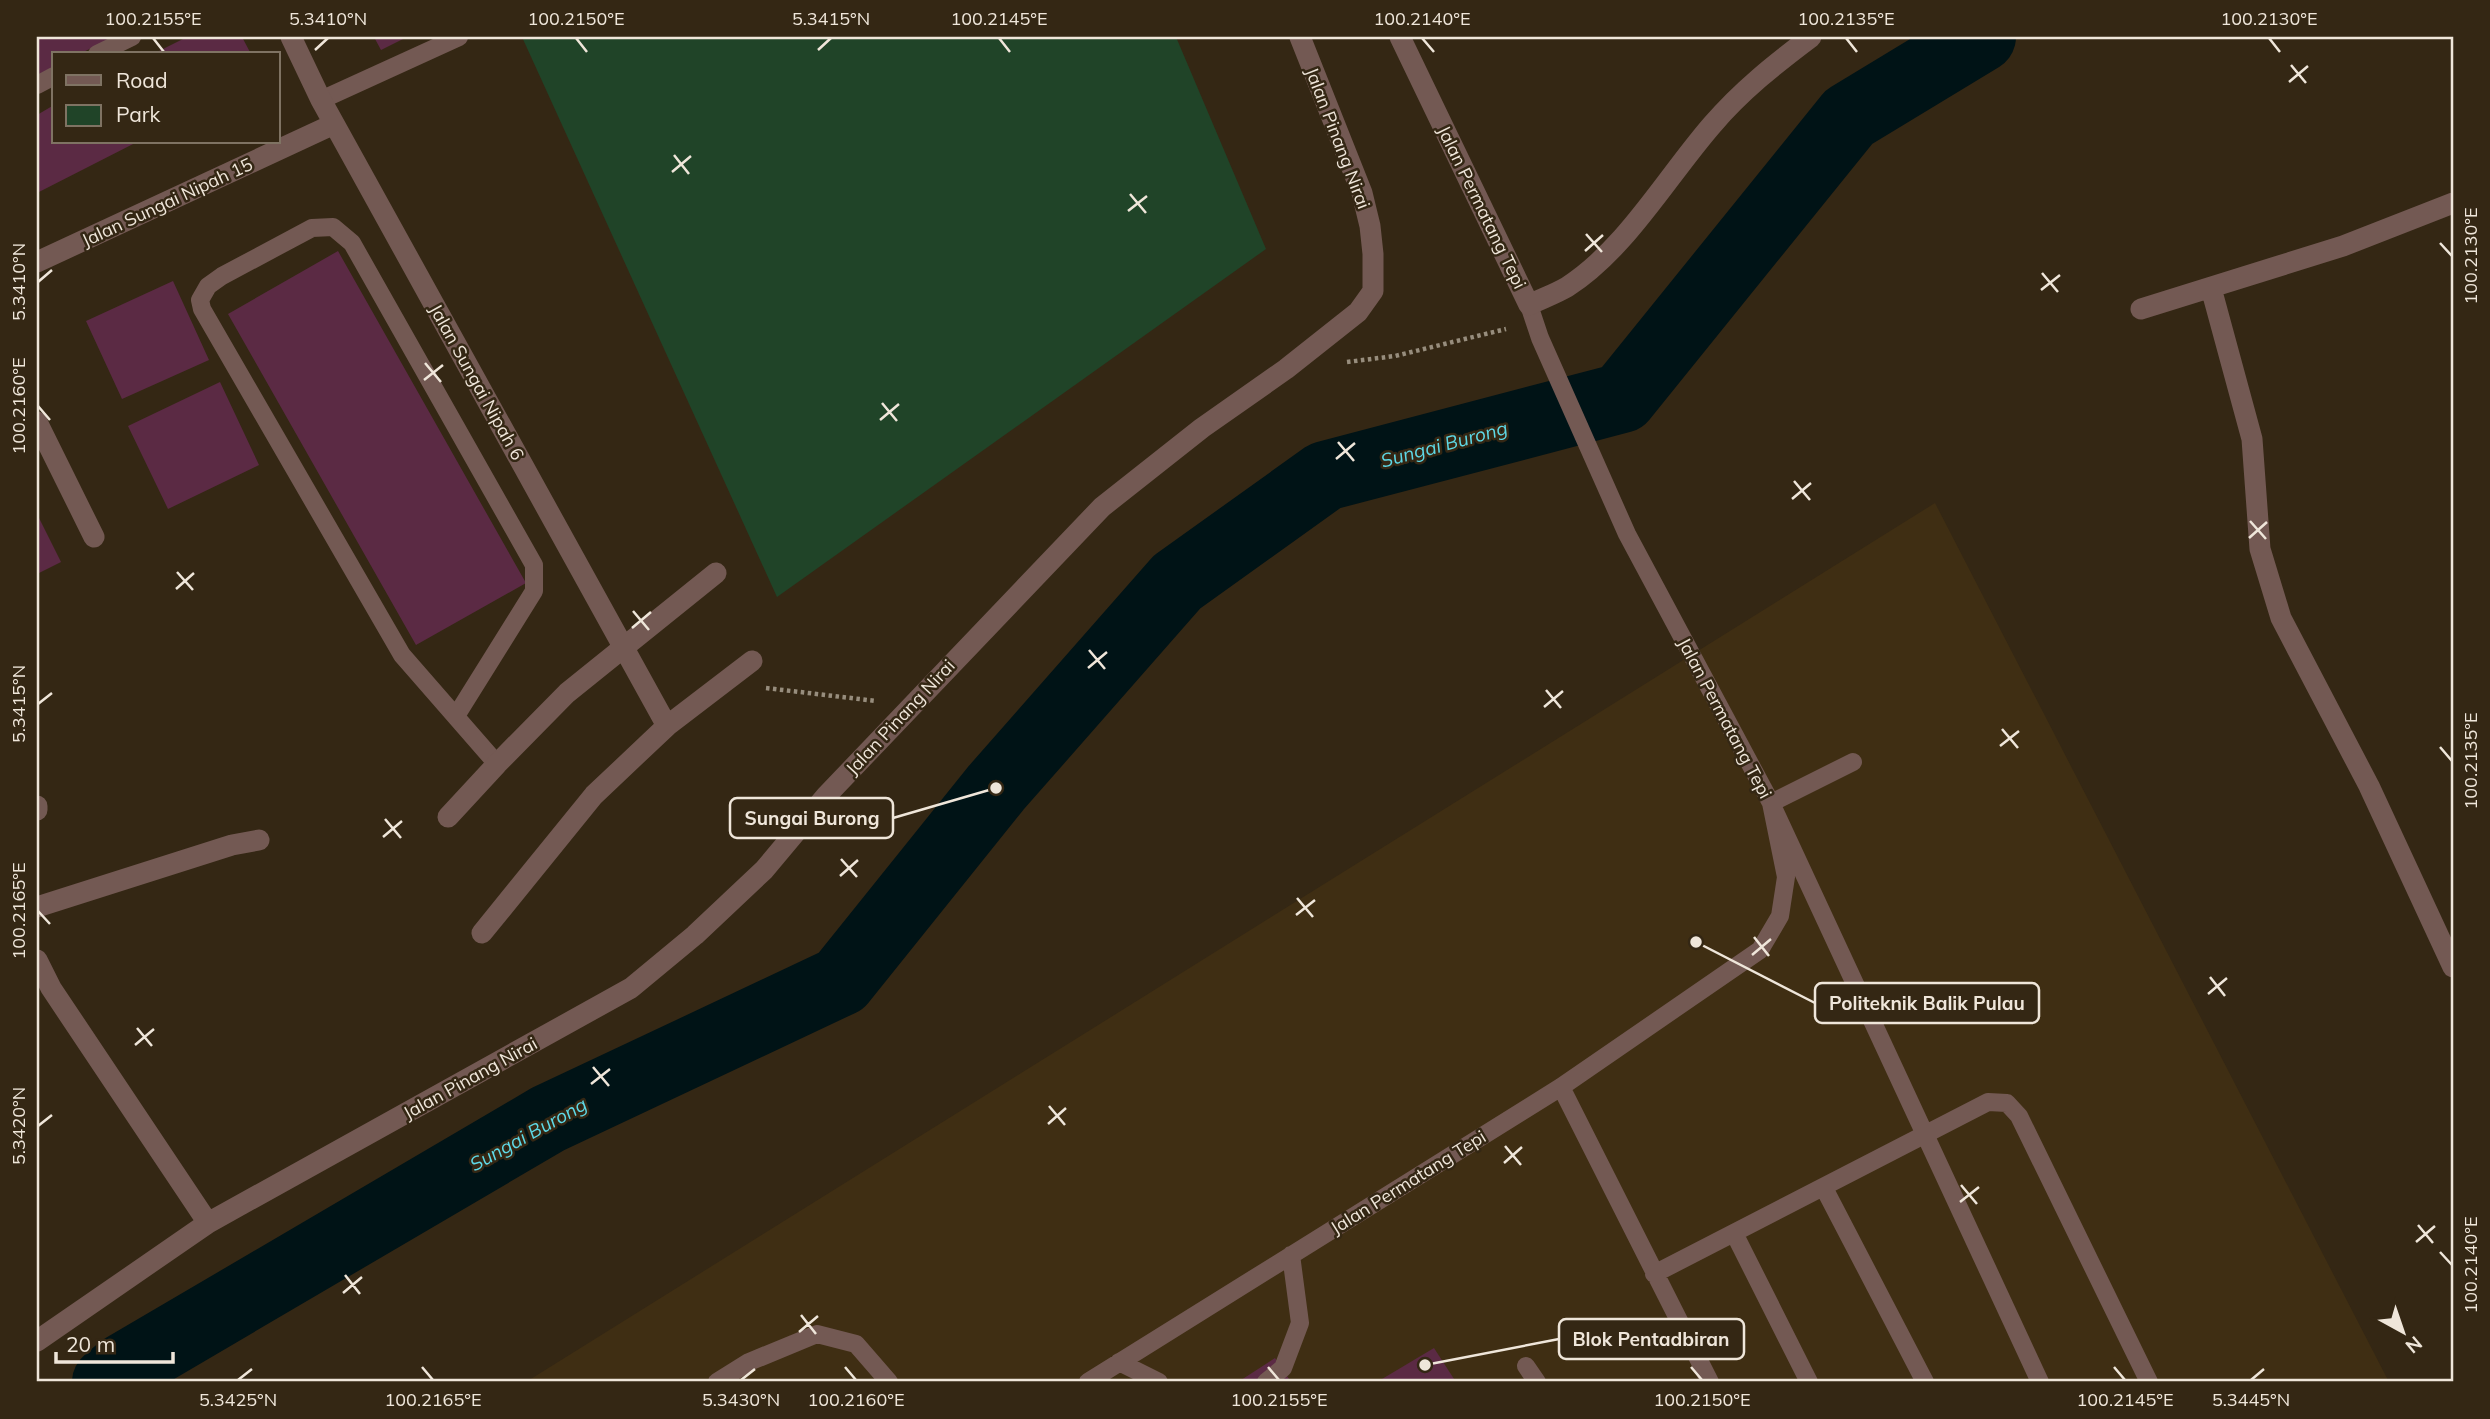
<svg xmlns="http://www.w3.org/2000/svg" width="2490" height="1419" viewBox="0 0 2490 1419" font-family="Mulish,sans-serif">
<rect width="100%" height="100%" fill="#342714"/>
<path fill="#3f2e13" d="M1935,503L2389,1382H526Z"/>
<path fill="#204428" d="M522,37H1176L1266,249L777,597Z"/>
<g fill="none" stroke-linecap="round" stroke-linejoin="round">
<path stroke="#001316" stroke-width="70" d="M107,1382L122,1369L548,1119L841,981L996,788L1177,582L1325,476L1622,398L1849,117L1981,37"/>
</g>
<path fill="#5b2a44" d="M37,37H115L79,54H54V67L37,75Z
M187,37H242L251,54H153Z
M374,37H407L381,50Z
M54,105V142H137L37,193V115Z
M338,251L526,583L416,645L228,314Z
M173,281L209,360L122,399L86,321Z
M220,382L259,465L168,509L128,426Z
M37,514L61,562L37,574Z
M1434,1348L1456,1382H1377Z
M1275,1358L1291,1382H1238Z"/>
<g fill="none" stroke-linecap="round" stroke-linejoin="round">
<path stroke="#978d7d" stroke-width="4.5" stroke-dasharray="3.5 3.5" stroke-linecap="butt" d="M1347,362L1395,356L1506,329
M766,688L876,701"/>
<path stroke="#735953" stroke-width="18" d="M97,54L132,37
M37,85L54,76
M321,100L459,37
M456,716L534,591V565L352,243L333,227L312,228L222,276L208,286L200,300L202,309L402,655L497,764
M1853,762L1771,803L2040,1382
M1561,1087L1710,1382
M1824,1188L1925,1382
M1734,1233L1809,1382
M1654,1274L1988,1102L2007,1103L2019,1116L2149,1382
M1119,1362L1159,1382
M1526,1366L1537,1382
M717,1382L749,1362L817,1334L856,1344L889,1382
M1088,1382L1561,1087L1760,950L1780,916L1786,877L1771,803L1627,534L1540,338L1529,305
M1266,1382L1283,1368L1300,1323L1291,1255"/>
<path stroke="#735953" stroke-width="21" d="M291,37L321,100L667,726
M1400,37L1529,305C1541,299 1555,294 1567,287C1626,249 1666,178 1712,125C1741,91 1775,64 1811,37
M37,262L334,124
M2211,288L2252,439L2260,549L2281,618L2369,786L2453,967
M2141,309L2343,246L2453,203
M37,422L94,537
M37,806V810
M448,817L497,764L567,693L716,573
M37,907L232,845L259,840
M482,933L594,795L667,726L752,661
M37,960L51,988L208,1223
M37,1341L208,1223L631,988L695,935L764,870L826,796L1102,507L1202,428L1286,369L1358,312L1373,291V254L1370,226L1362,193L1300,37"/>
</g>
<path fill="none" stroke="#efe6da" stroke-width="2.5" d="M153,38L164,52M576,38L587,52M999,38L1010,52M1422,38L1434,52M1846,38L1857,52M2269,38L2280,52M315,50L328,38M818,50L831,38M2291,65L2306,83M2289,82L2308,66M674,155L689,174M672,172L691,156M1130,194L1146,213M1128,211L1147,196M1586,234L1602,252M2440,243L2452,256M1585,251L1603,235M2042,273L2058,292M38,282L52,270M2041,290L2060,275M425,363L441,382M424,380L443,365M882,403L897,421M38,406L50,420M880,420L899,404M1338,442L1354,461M1336,459L1355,443M1794,481L1810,500M1792,499L1811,483M2250,521L2266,539M2249,538L2267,522M177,572L193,590M176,589L194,573M633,611L649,630M632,628L651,612M1089,650L1105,669M1088,668L1107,652M1546,690L1561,708M38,704L52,693M1544,707L1563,691M2002,729L2018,748M2000,746L2019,731M2440,747L2452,761M385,819L401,838M383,837L402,821M841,859L857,877M840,876L858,860M1297,898L1313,917M38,911L50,924M1296,915L1315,900M1754,937L1769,956M1752,955L1771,939M2210,977L2225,996M2208,994L2227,978M137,1028L152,1046M135,1045L154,1029M593,1067L609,1086M591,1084L610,1069M1049,1106L1065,1125M1048,1124L1066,1108M38,1126L52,1115M1505,1146L1521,1165M1504,1163L1522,1147M1961,1185L1977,1204M1960,1202L1979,1187M2418,1225L2433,1243M2416,1242L2435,1226M2440,1252L2452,1265M345,1275L360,1294M343,1293L362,1277M801,1315L816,1334M799,1332L818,1316M422,1367L433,1380M845,1367L856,1380M1268,1367L1279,1380M1691,1367L1702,1380M2114,1367L2125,1380M238,1380L252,1369M741,1380L755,1369M2251,1380L2264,1369"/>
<g text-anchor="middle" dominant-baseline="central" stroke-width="5" stroke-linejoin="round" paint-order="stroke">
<g font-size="18" fill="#efe6da" stroke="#342714">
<text transform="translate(1338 138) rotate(69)">Jalan Pinang Nirai</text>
<text transform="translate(167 202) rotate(-25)">Jalan Sungai Nipah 15</text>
<text transform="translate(1482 207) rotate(64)">Jalan Permatang Tepi</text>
<text transform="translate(477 382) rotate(61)">Jalan Sungai Nipah 6</text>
<text transform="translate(900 717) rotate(-47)">Jalan Pinang Nirai</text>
<text transform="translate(1725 718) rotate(62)">Jalan Permatang Tepi</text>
<text transform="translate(470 1078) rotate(-29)">Jalan Pinang Nirai</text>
<text transform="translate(1408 1182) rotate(-32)">Jalan Permatang Tepi</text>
</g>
<g font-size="19" font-style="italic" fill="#5ed9e7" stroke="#342714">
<text transform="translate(1444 444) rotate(-15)">Sungai Burong</text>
<text transform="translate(528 1134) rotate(-29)">Sungai Burong</text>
</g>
</g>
<path fill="none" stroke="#efe6da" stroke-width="2.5" d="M996 788L893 818M1696 942L1815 1003M1425 1365L1559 1339"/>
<g fill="#efe6da" stroke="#342714" stroke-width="2.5">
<circle cx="996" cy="788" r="7"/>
<circle cx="1696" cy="942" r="7"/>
<circle cx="1425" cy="1365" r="7"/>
</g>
<g fill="#342714" stroke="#efe6da" stroke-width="2.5">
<rect x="730" y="798" width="163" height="40" rx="7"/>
<rect x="1815" y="983" width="224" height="40" rx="7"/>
<rect x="1559" y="1319" width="185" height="40" rx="7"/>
</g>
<g font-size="19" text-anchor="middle" font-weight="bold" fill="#efe6da">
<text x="812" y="825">Sungai Burong</text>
<text x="1927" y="1010">Politeknik Balik Pulau</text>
<text x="1651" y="1346">Blok Pentadbiran</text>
</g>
<rect width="2490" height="1419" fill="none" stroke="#342714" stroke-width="77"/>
<rect x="52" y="52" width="228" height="91" fill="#342714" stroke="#7f7363" stroke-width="2"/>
<rect x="66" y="75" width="35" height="10" fill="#735953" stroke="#7f7363" stroke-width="2"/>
<text x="116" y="88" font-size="21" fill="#efe6da">Road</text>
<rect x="66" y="105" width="35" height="21" fill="#204428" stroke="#7f7363" stroke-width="2"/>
<text x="116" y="122" font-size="21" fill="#efe6da">Park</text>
<g transform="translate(2403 1332) rotate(140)" stroke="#342714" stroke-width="5" paint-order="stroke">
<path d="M0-5L12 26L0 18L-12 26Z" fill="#efe6da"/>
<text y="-10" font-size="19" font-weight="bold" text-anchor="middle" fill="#efe6da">N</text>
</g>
<path d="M56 1352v10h117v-10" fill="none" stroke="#efe6da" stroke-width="3.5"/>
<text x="66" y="1352" font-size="21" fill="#efe6da" stroke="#342714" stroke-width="5" paint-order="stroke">20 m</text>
<rect x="38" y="38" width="2414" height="1342" fill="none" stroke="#efe6da" stroke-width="2.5"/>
<g font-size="18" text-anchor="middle" fill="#efe6da">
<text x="153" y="25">100.2155°E</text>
<text x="328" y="25">5.3410°N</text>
<text x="576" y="25">100.2150°E</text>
<text x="831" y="25">5.3415°N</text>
<text x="999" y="25">100.2145°E</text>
<text x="1422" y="25">100.2140°E</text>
<text x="1846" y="25">100.2135°E</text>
<text x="2269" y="25">100.2130°E</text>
<text transform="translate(2471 256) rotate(-90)" y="6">100.2130°E</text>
<text transform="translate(19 282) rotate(-90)" y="6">5.3410°N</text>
<text transform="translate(19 406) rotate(-90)" y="6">100.2160°E</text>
<text transform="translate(19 704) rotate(-90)" y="6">5.3415°N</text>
<text transform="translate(2471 761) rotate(-90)" y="6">100.2135°E</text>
<text transform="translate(19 911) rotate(-90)" y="6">100.2165°E</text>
<text transform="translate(19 1126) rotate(-90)" y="6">5.3420°N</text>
<text transform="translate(2471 1265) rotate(-90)" y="6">100.2140°E</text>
<text x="238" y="1406">5.3425°N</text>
<text x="433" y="1406">100.2165°E</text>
<text x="741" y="1406">5.3430°N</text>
<text x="856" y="1406">100.2160°E</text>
<text x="1279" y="1406">100.2155°E</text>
<text x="1702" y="1406">100.2150°E</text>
<text x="2125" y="1406">100.2145°E</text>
<text x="2251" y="1406">5.3445°N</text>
</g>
</svg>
